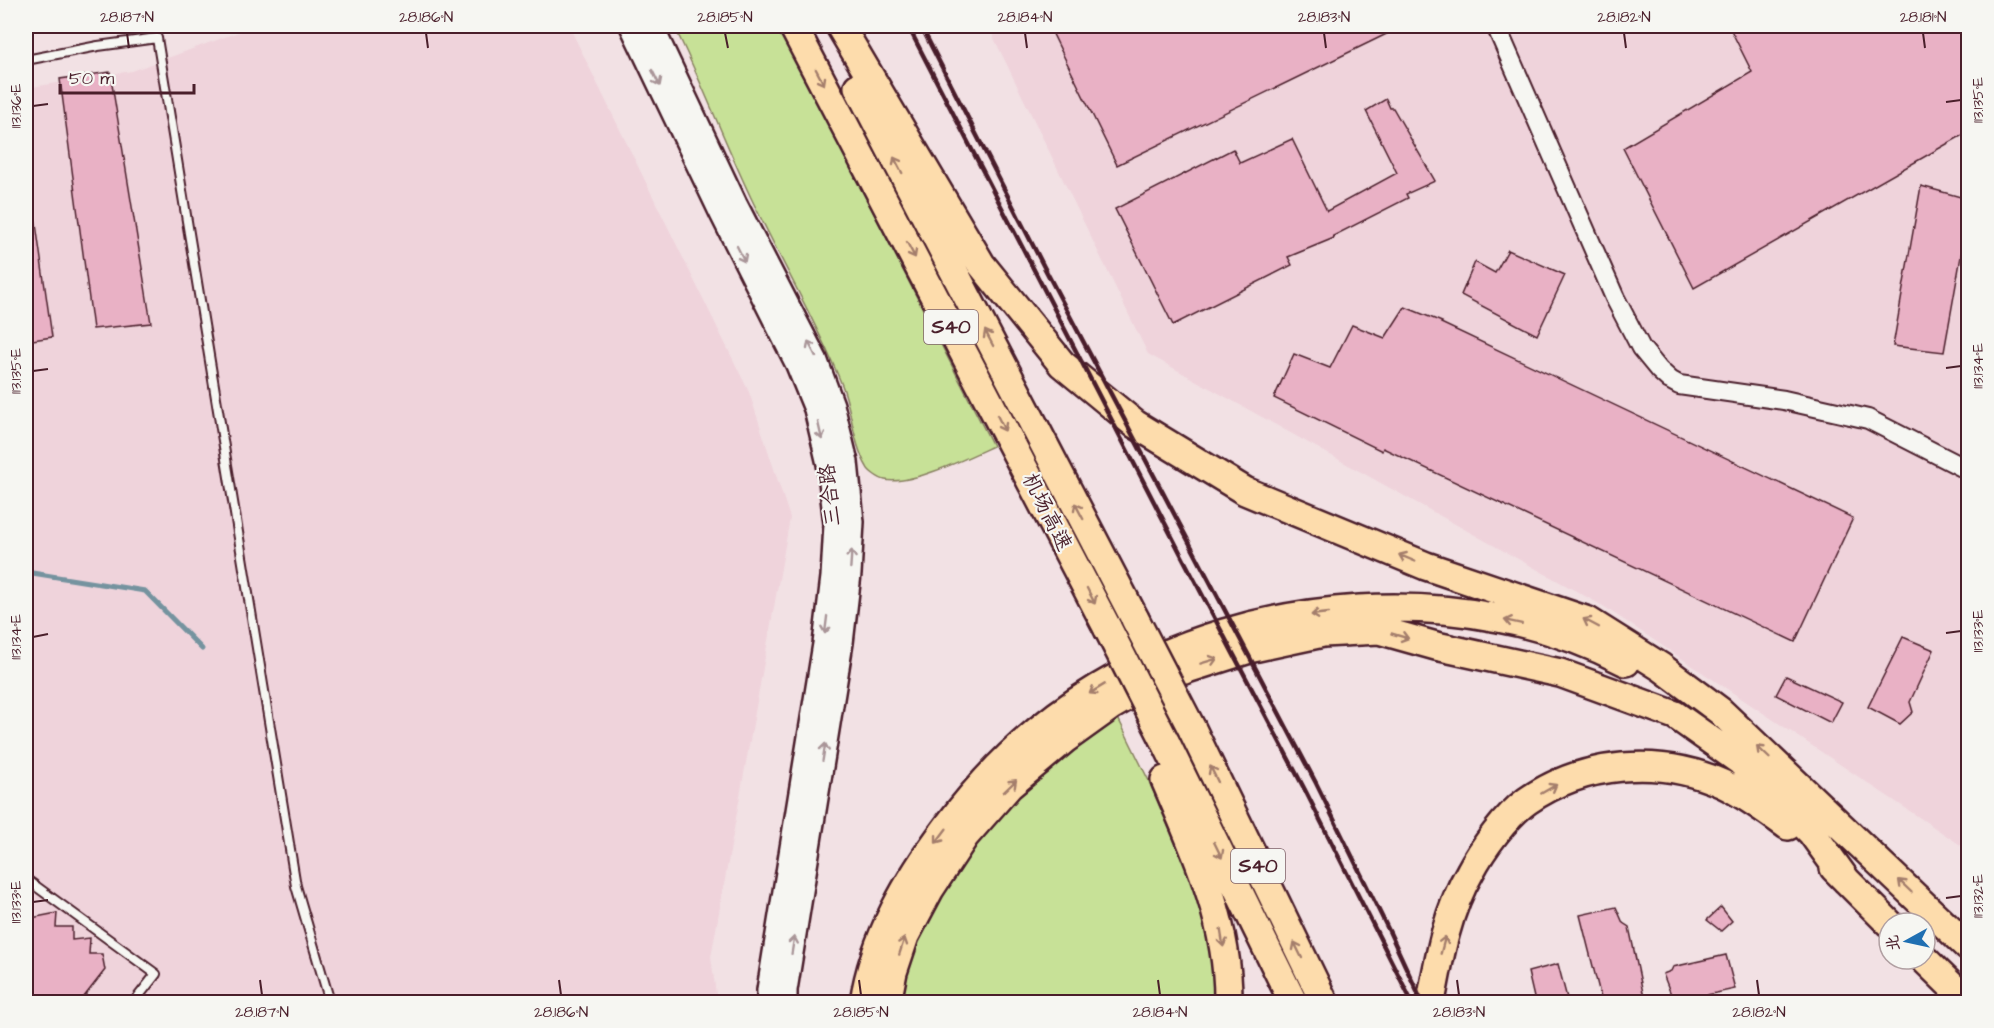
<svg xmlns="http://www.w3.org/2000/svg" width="1994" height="1028" viewBox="0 0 1994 1028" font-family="'Architects Daughter','LXGW WenKai TC',sans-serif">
<rect width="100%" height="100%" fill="#f2e1e4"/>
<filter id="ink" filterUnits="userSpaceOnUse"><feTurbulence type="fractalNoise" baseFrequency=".0167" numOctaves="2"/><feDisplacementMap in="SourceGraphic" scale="12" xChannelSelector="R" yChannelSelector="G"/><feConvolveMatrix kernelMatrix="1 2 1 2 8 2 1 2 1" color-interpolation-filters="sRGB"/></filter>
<g filter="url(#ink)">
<path fill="#efd3db" d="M255,26H569L749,392L790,518L711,957L717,1002H26V88L132,71Z
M988,26H1968V850L1603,606L1148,354Z"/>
<path fill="#c7e197" stroke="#888061" stroke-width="1.5" d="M674,26H778L993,446C969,457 910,486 885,480C880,479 869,472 867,467C853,444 852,410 842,385C817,323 783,265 754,204C726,146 703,84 674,26Z
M1116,714L1148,779L1208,921L1216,983L1215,1002H897L917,931L954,868L1044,766Z"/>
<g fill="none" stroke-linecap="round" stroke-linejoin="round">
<path stroke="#74939f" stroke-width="5" d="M26,572L145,591L202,649"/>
</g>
<path fill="#e9b1c5" stroke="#4a1f2b" stroke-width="1.5" d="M1049,26H1403L1117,165Z
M1729,26H1968V132L1694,288L1623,148L1752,72Z
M110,72L151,323L93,329L60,79Z
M1386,99L1390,108H1393L1435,181L1406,194L1408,198L1333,236L1334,238L1288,257L1292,265L1173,325L1115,209L1233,149L1240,163L1292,139L1327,211L1397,173L1366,111Z
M1921,186L1968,199V217L1944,352L1893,346Z
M34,210L52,337L26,341V211Z
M1508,250L1565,275L1537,335L1461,295L1475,262L1495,273Z
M1405,307L1442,322L1441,323L1853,518L1795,642L1383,448L1382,451L1274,398L1294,354L1330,368L1352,325L1385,338Z
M1903,637L1934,650L1910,702L1913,712L1900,724L1868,707Z
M1786,676L1842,702L1831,723L1776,695Z
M1616,907L1623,923L1629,927L1645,1002H1602L1580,915Z
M1721,907L1732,921L1721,931L1707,920Z
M57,913L56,927H72V940L90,938L89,954H102L105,970L80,1002H26V919Z
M1726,955L1735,989L1674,1002L1663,974L1671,971L1673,967Z
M1558,964L1568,1002H1535L1528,972Z"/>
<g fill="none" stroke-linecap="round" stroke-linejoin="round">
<g stroke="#4a1f2b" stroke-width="12">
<path id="service" d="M26,60L98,46L157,38L296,886L330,1002
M26,879L156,974L134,1002"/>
</g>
<g stroke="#4a1f2b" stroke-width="22">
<path id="tertiary" d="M1496,26L1615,298L1641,348L1659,370L1670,380L1679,385L1784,400L1868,419L1968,470"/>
</g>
<g stroke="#4a1f2b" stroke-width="26">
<path id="secondary" d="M631,26L721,214L797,365L815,409L828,464L835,524L832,577L824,644L768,990V1002
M652,26L736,204L816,359L833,405L847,462L853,522L850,574L842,643L786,990V1002"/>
</g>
<g stroke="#4a1f2b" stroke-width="32">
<path id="motorway" d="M793,26L1108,629
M840,26L981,264L1062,364L1135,424L1245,491L1426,566L1588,621L1661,667L1720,711L1968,947
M858,87L1135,619
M1192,729L1324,1002
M1165,741L1293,1002
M1165,780C1196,852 1229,923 1228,1002
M1834,868L1889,923
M1924,959L1968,1002
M864,1002C874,937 908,879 947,827C988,772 1039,723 1098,688C1252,596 1465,578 1626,662
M887,1002L893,972L905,936L930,889L965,836L1009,786L1065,739L1111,706L1149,684L1187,669L1253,648L1323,633L1379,630L1436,646L1560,673L1675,715L1740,761L1812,833L1846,880
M1431,1002C1439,958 1447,911 1470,872C1482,849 1506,816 1527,801C1583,762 1660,755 1723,784C1746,795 1767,811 1788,826"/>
</g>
<use href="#service" stroke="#f6f6f2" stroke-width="8"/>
<use href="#tertiary" stroke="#f6f6f2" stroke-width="18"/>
<use href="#secondary" stroke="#f6f6f2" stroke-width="21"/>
<use href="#motorway" stroke="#fddcac" stroke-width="27"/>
<path stroke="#4a1f2b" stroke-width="4.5" d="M908,26L1184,560L1305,790L1412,1002
M921,26L1044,267L1316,783L1390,933L1422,1002"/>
<g stroke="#4a1f2b" stroke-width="32" stroke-linecap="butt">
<path id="motorway-bridge" d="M1135,619L1192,729
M1108,629L1165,741"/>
</g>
<use href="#motorway-bridge" stroke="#fddcac" stroke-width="27"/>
</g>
<defs><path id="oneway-shaft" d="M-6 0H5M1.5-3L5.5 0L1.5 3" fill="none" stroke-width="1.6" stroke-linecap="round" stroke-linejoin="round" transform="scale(1.5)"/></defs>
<g stroke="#a47e6c">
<use href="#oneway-shaft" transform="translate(820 77) rotate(62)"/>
<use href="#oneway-shaft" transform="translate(898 165) rotate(-118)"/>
<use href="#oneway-shaft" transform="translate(911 250) rotate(62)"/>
<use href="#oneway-shaft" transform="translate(989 338) rotate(-118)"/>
<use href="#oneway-shaft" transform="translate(1001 423) rotate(63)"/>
<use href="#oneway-shaft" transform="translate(1079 511) rotate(-118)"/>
<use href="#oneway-shaft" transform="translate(1407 558) rotate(-157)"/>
<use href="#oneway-shaft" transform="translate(1091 596) rotate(63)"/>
<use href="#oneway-shaft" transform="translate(1320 614) rotate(174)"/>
<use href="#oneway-shaft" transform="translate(1513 622) rotate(-168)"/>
<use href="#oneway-shaft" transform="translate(1591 623) rotate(-152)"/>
<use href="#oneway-shaft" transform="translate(1400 636) rotate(16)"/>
<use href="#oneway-shaft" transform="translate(1209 661) rotate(-17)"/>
<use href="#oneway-shaft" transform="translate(1097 689) rotate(149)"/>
<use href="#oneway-shaft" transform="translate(1763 752) rotate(-136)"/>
<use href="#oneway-shaft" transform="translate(1214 774) rotate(-116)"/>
<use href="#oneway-shaft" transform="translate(1010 786) rotate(-44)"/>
<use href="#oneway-shaft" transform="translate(1549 789) rotate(-30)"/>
<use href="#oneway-shaft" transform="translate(941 836) rotate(127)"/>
<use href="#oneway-shaft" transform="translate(1218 850) rotate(64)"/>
<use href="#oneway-shaft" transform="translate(1905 886) rotate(-136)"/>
<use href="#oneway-shaft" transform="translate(1222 938) rotate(81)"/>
<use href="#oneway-shaft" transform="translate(1443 945) rotate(-75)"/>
<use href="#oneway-shaft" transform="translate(902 946) rotate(-72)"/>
<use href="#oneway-shaft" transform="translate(1298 950) rotate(-116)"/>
</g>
<g stroke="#a99598">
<use href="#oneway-shaft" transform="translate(656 78) rotate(64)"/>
<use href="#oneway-shaft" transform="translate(741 254) rotate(63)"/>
<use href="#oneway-shaft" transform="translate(812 349) rotate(-117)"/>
<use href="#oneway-shaft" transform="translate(820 431) rotate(77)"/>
<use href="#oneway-shaft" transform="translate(851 559) rotate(-86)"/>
<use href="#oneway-shaft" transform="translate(826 625) rotate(97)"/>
<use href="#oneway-shaft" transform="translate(824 752) rotate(-81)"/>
<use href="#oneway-shaft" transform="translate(793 945) rotate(-81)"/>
</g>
</g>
<path fill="none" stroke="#4a1f2b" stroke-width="2" d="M127,33L129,48M426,33L428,48M725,33L728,48M1025,33L1027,48M1324,33L1326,48M1624,33L1626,48M1923,33L1925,48M1946,102L1961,100M33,106L48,104M1946,368L1961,366M33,371L48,369M1946,633L1961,631M33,637L48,634M1946,898L1961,896M33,902L48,900M260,980L262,995M559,980L561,995M859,980L861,995M1158,980L1160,995M1457,980L1459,995M1757,980L1759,995"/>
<g text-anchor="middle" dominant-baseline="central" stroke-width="4.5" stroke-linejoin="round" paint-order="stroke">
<g fill="#f6f6f2" stroke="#7e6067" stroke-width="1.5">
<rect x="924" y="310" width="54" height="34" rx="4.5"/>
<rect x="1231" y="849" width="54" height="34" rx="4.5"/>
</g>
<g font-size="20" font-weight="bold" fill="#4a1f2b">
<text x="951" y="327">S40</text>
<text x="1258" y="866">S40</text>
</g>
<g font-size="21" fill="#4a1f2b" stroke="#f6f6f2">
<text transform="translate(830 495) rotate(-96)">三合路</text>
<text transform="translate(1047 512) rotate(63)">机场高速</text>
</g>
</g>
<rect width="1994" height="1028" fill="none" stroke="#f6f6f2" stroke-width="66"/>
<g transform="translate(1907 941) rotate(262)"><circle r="28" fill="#f6f6f2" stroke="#b1a0a2" stroke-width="1.5"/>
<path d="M0-4.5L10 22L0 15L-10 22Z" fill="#1f6fb2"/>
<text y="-9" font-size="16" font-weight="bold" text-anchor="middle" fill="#4a1f2b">北</text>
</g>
<path d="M60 84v9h134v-9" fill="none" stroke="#4a1f2b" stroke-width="3"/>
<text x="69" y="84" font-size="18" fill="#4a1f2b" stroke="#f6f6f2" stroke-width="4.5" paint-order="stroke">50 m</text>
<rect x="33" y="33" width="1928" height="962" fill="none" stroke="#4a1f2b" stroke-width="2"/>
<g font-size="15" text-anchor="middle" fill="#4a1f2b">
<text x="127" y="22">28.187°N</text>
<text x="426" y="22">28.186°N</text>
<text x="725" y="22">28.185°N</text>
<text x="1025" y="22">28.184°N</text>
<text x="1324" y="22">28.183°N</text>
<text x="1624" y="22">28.182°N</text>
<text x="1923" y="22">28.181°N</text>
<text transform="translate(1978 100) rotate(-90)" y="5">113.135°E</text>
<text transform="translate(16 106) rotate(-90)" y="5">113.136°E</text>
<text transform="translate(1978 366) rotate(-90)" y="5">113.134°E</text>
<text transform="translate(16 371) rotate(-90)" y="5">113.135°E</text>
<text transform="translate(1978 631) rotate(-90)" y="5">113.133°E</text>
<text transform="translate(16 637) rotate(-90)" y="5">113.134°E</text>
<text transform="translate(1978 896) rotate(-90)" y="5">113.132°E</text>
<text transform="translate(16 902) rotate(-90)" y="5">113.133°E</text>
<text x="262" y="1017">28.187°N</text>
<text x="561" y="1017">28.186°N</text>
<text x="861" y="1017">28.185°N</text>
<text x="1160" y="1017">28.184°N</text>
<text x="1459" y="1017">28.183°N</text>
<text x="1759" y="1017">28.182°N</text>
</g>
</svg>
